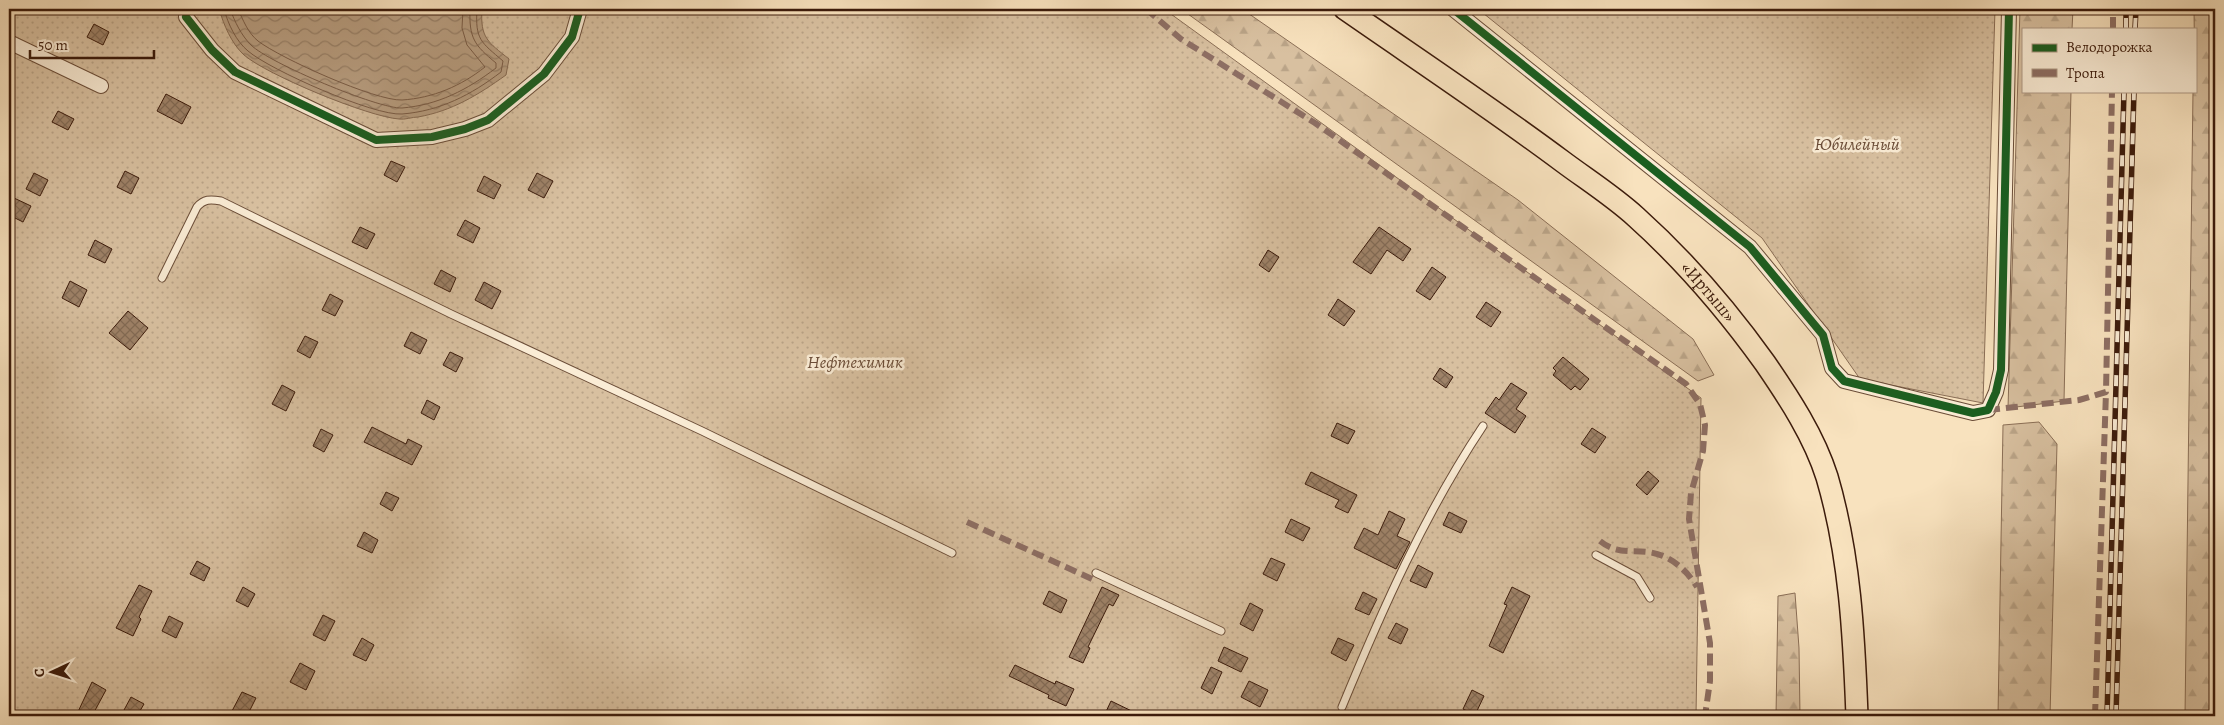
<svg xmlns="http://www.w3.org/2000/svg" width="2224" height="725" viewBox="0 0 2224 725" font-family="Alegreya,serif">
<defs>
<pattern id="forest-firs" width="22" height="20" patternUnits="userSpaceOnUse" patternTransform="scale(1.25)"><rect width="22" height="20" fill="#d8c0a0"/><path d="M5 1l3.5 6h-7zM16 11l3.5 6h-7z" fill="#baa488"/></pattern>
<pattern id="garden-dots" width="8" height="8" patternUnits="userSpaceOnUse" patternTransform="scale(1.25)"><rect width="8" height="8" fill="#d8c0a0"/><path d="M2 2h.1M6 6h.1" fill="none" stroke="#baa488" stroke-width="1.8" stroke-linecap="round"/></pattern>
<pattern id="water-waves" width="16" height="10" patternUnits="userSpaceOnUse" patternTransform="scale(1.25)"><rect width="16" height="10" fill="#b89e81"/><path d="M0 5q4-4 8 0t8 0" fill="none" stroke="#978068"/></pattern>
<pattern id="building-cross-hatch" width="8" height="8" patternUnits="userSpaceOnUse" patternTransform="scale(1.25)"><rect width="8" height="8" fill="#9e8268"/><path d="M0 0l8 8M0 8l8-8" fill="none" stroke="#826a54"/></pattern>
</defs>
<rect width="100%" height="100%" fill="#f8e2be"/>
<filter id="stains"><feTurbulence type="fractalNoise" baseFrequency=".004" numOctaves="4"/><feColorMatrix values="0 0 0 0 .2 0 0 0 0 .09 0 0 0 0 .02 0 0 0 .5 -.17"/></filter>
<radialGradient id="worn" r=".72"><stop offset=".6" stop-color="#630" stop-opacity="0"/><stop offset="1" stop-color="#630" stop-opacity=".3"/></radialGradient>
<path fill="url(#forest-firs)" stroke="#8a6e56" d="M1181,9H1242L1518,200L1693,339L1714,375L1698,381Z
M2020,9H2073L2072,29H2023V91H2071L2064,401L2008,408Z
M2194,9H2215V716H2185L2193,91H2195Z
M2039,422L2057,444L2050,716H1998L2003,425Z
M1795,593L1799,648L1800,716H1776L1778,596Z"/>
<path fill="url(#garden-dots)" stroke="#8a6e56" d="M9,9H1164L1701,398L1696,716H9Z
M1478,9H1995L1983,403L1860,379L1762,238Z"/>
<path fill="url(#water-waves)" stroke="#866a52" d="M219,9H482C480,38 488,42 509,59L506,75C478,95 452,111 418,117C412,117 405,120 399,119C369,117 267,75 244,55C231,43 224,25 219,9Z"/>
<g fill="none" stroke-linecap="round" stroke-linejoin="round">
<path stroke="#7a5c46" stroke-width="1" d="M224,9C228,24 236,41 248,51C270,70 374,116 402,114C440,111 471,95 501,72L503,61C481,42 475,40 477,9
M230,9C235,22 241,35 251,45C269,63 378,109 402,108C438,105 467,90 496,68V63C474,45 469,38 470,9
M238,9C243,20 248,33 258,41C280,58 375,101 402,100C433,98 461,86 485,67L467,45L462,28L463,9"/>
</g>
<path fill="url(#building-cross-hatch)" stroke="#3c1b0b" d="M94,24L109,32L103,45L87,37Z
M166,94L191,107L182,124L157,111Z
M58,111L74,119L68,130L52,122Z
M391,161L405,167L397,182L384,175Z
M125,171L139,178L131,194L117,187Z
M34,173L48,180L40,196L26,189Z
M537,173L553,181L544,198L528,190Z
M484,176L501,185L494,199L477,191Z
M14,198L31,206L23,222L9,215V208Z
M465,220L480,228L473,243L457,235Z
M360,227L375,234L367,249L352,242Z
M1379,227L1411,249L1403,261L1387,250L1371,274L1353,262Z
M95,240L112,249L105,263L88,255Z
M1268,250L1279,257L1269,272L1259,265Z
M1432,267L1446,277L1430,300L1416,291Z
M441,270L456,278L450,292L434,284Z
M70,281L87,290L79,307L62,298Z
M484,282L501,291L492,309L475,300Z
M330,294L343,301L335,316L322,310Z
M1338,299L1355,311L1344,326L1328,315Z
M1486,302L1501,312L1491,327L1476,317Z
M128,311L148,328L130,350L109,333Z
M411,332L427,340L420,354L404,346Z
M305,336L318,342L310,358L297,351Z
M450,352L463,358L456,372L443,365Z
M1563,357L1589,379L1580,390L1575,386L1571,390L1553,375L1556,371L1553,368Z
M1440,368L1453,377L1446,388L1433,379Z
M1511,383L1527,393L1516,409L1526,416L1515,433L1485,413L1496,397L1499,400Z
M282,385L295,392L286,411L272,404Z
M427,400L440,407L434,420L421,413Z
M1337,423L1355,431L1348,444L1331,436Z
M372,427L406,444L408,439L422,446L412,465L364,442Z
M1592,428L1606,437L1595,453L1581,444Z
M321,429L333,435L324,452L313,446Z
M1648,471L1659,481L1647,495L1636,485Z
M1311,472L1357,495L1348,513L1335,507L1339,500L1305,484Z
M386,492L399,498L392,511L380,504Z
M1389,511L1405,519L1397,536L1410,542L1396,569L1354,548L1364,528L1378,535Z
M1449,512L1467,521L1461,533L1443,525Z
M1291,519L1310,528L1303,541L1285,532Z
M364,532L378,540L372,553L357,546Z
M1271,558L1285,564L1277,581L1263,574Z
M197,561L210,568L204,581L190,574Z
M1418,565L1433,573L1426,588L1410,581Z
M139,585L152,591L139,617L141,619L133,636L116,628Z
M243,587L255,594L248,607L236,601Z
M1102,587L1119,595L1113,606L1109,604L1088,647L1090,648L1083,663L1069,657Z
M1512,587L1530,596L1503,653L1489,646L1507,605L1504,604Z
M1049,591L1067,600L1061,613L1043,604Z
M1363,592L1377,599L1369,615L1355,609Z
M1250,603L1263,610L1253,631L1240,624Z
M323,615L335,621L325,641L313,635Z
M169,616L183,623L176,638L162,631Z
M1396,623L1408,629L1401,644L1388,638Z
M362,638L374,645L366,661L353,655Z
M1338,638L1354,645L1346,661L1331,653Z
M1224,647L1248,658L1241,672L1218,661Z
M300,663L315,671L306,690L290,682Z
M1015,665L1055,684L1056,681L1074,689L1066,706L1048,698L1049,695L1009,676Z
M1211,667L1222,672L1212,694L1201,688Z
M1249,681L1268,690L1260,707L1241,697Z
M92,682L106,690L92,716H76Z
M1472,690L1484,696L1475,715L1463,709Z
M242,692L256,698L247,716L232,711Z
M131,697L144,704L137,716L124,710Z
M1111,701L1142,716H1104Z"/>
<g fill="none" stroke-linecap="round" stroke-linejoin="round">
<g stroke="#6b4d38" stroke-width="9">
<path id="lane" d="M162,278L197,207C204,199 210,199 221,201L451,314L702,431L952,553
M1596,555L1637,577L1650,598
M1096,573L1221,631
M1342,707C1382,610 1425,513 1483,426"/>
</g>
<g stroke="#6b4d38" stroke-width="16">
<path id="street" d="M1453,9L1750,247L1823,335L1832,368L1844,381L1973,413L1988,410L1996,392L2001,370L2009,9
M186,17L212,50L235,72L376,140L432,137L465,129L488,120L544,74L572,37L580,9
M9,42L101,86"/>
</g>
<g stroke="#3c1b0b" stroke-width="24">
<g id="primary">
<path id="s1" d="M1345,9C1417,59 1491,108 1562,161C1586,179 1613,196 1636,217C1685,261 1727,310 1765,363C1789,398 1814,436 1827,477C1850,555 1854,636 1857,716"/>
</g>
</g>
<use href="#lane" stroke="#faecd5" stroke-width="7"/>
<use href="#street" stroke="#faecd5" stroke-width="14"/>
<use href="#primary" stroke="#f8e2be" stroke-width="21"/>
<g stroke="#3c1b0b" stroke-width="5.5">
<path id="rail" d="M2126,29V9
M2135,29L2136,9
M2107,716L2124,91
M2116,716L2134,91"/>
</g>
<use href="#rail" stroke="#faecd5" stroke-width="4" stroke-dasharray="11" stroke-linecap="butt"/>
<path stroke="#8d6e63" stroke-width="6" stroke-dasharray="12 6" stroke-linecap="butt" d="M1146,9L1181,39L1315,123L1686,384L1700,404L1705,425L1703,451L1691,493L1689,519L1710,643V681L1705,716
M2113,29V9
M1988,410L2079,400L2106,392L2112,91
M967,522L1092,579
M1600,541C1616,554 1629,550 1648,552C1670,555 1686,569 1697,587
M2095,716L2106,392"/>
<g stroke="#faecd5" stroke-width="11">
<path id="cycleway" d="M1453,9L1750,247L1823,335L1832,368L1844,381L1973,413L1988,410L1996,392L2001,370L2009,9
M186,17L212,50L235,72L376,140L432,137L465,129L488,120L544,74L572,37L580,9"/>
</g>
<use href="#cycleway" stroke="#1b5e20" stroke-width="8"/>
</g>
<g text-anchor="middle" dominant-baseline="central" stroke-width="5" stroke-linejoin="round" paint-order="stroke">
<g font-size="18" font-style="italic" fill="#6b4d38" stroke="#faecd5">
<text x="1857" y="144">Юбилейный</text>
<text x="855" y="362">Нефтехимик</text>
</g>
<g font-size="18" fill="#3c1b0b" stroke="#faecd5">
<text stroke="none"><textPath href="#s1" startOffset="462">«Иртыш»</textPath></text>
</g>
</g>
<rect width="2224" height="725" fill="none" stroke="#f8e2be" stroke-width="30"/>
<rect x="10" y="10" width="2204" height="705" fill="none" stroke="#3c1b0b" stroke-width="2.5"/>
<rect x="15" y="15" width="2194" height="695" fill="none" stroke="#3c1b0b"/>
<rect x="2022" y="28" width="175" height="65" fill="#faecd5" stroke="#ae9884"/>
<rect x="2032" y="44" width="25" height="8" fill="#1b5e20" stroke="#ae9884"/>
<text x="2066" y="52" font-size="15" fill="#3c1b0b">Велодорожка</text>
<rect x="2032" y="69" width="25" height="8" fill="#8d6e63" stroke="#ae9884"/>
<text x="2066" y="78" font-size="15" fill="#3c1b0b">Тропа</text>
<g transform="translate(52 672) rotate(266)" stroke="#faecd5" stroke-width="4" paint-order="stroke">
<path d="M0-4L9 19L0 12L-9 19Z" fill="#3c1b0b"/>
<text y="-8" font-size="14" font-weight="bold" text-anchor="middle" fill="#3c1b0b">С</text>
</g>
<path d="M30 50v8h124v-8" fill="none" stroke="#3c1b0b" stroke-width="2.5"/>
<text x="38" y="50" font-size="15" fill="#3c1b0b" stroke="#faecd5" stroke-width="4" paint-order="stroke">50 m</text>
<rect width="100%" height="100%" filter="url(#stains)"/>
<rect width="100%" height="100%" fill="url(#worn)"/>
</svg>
